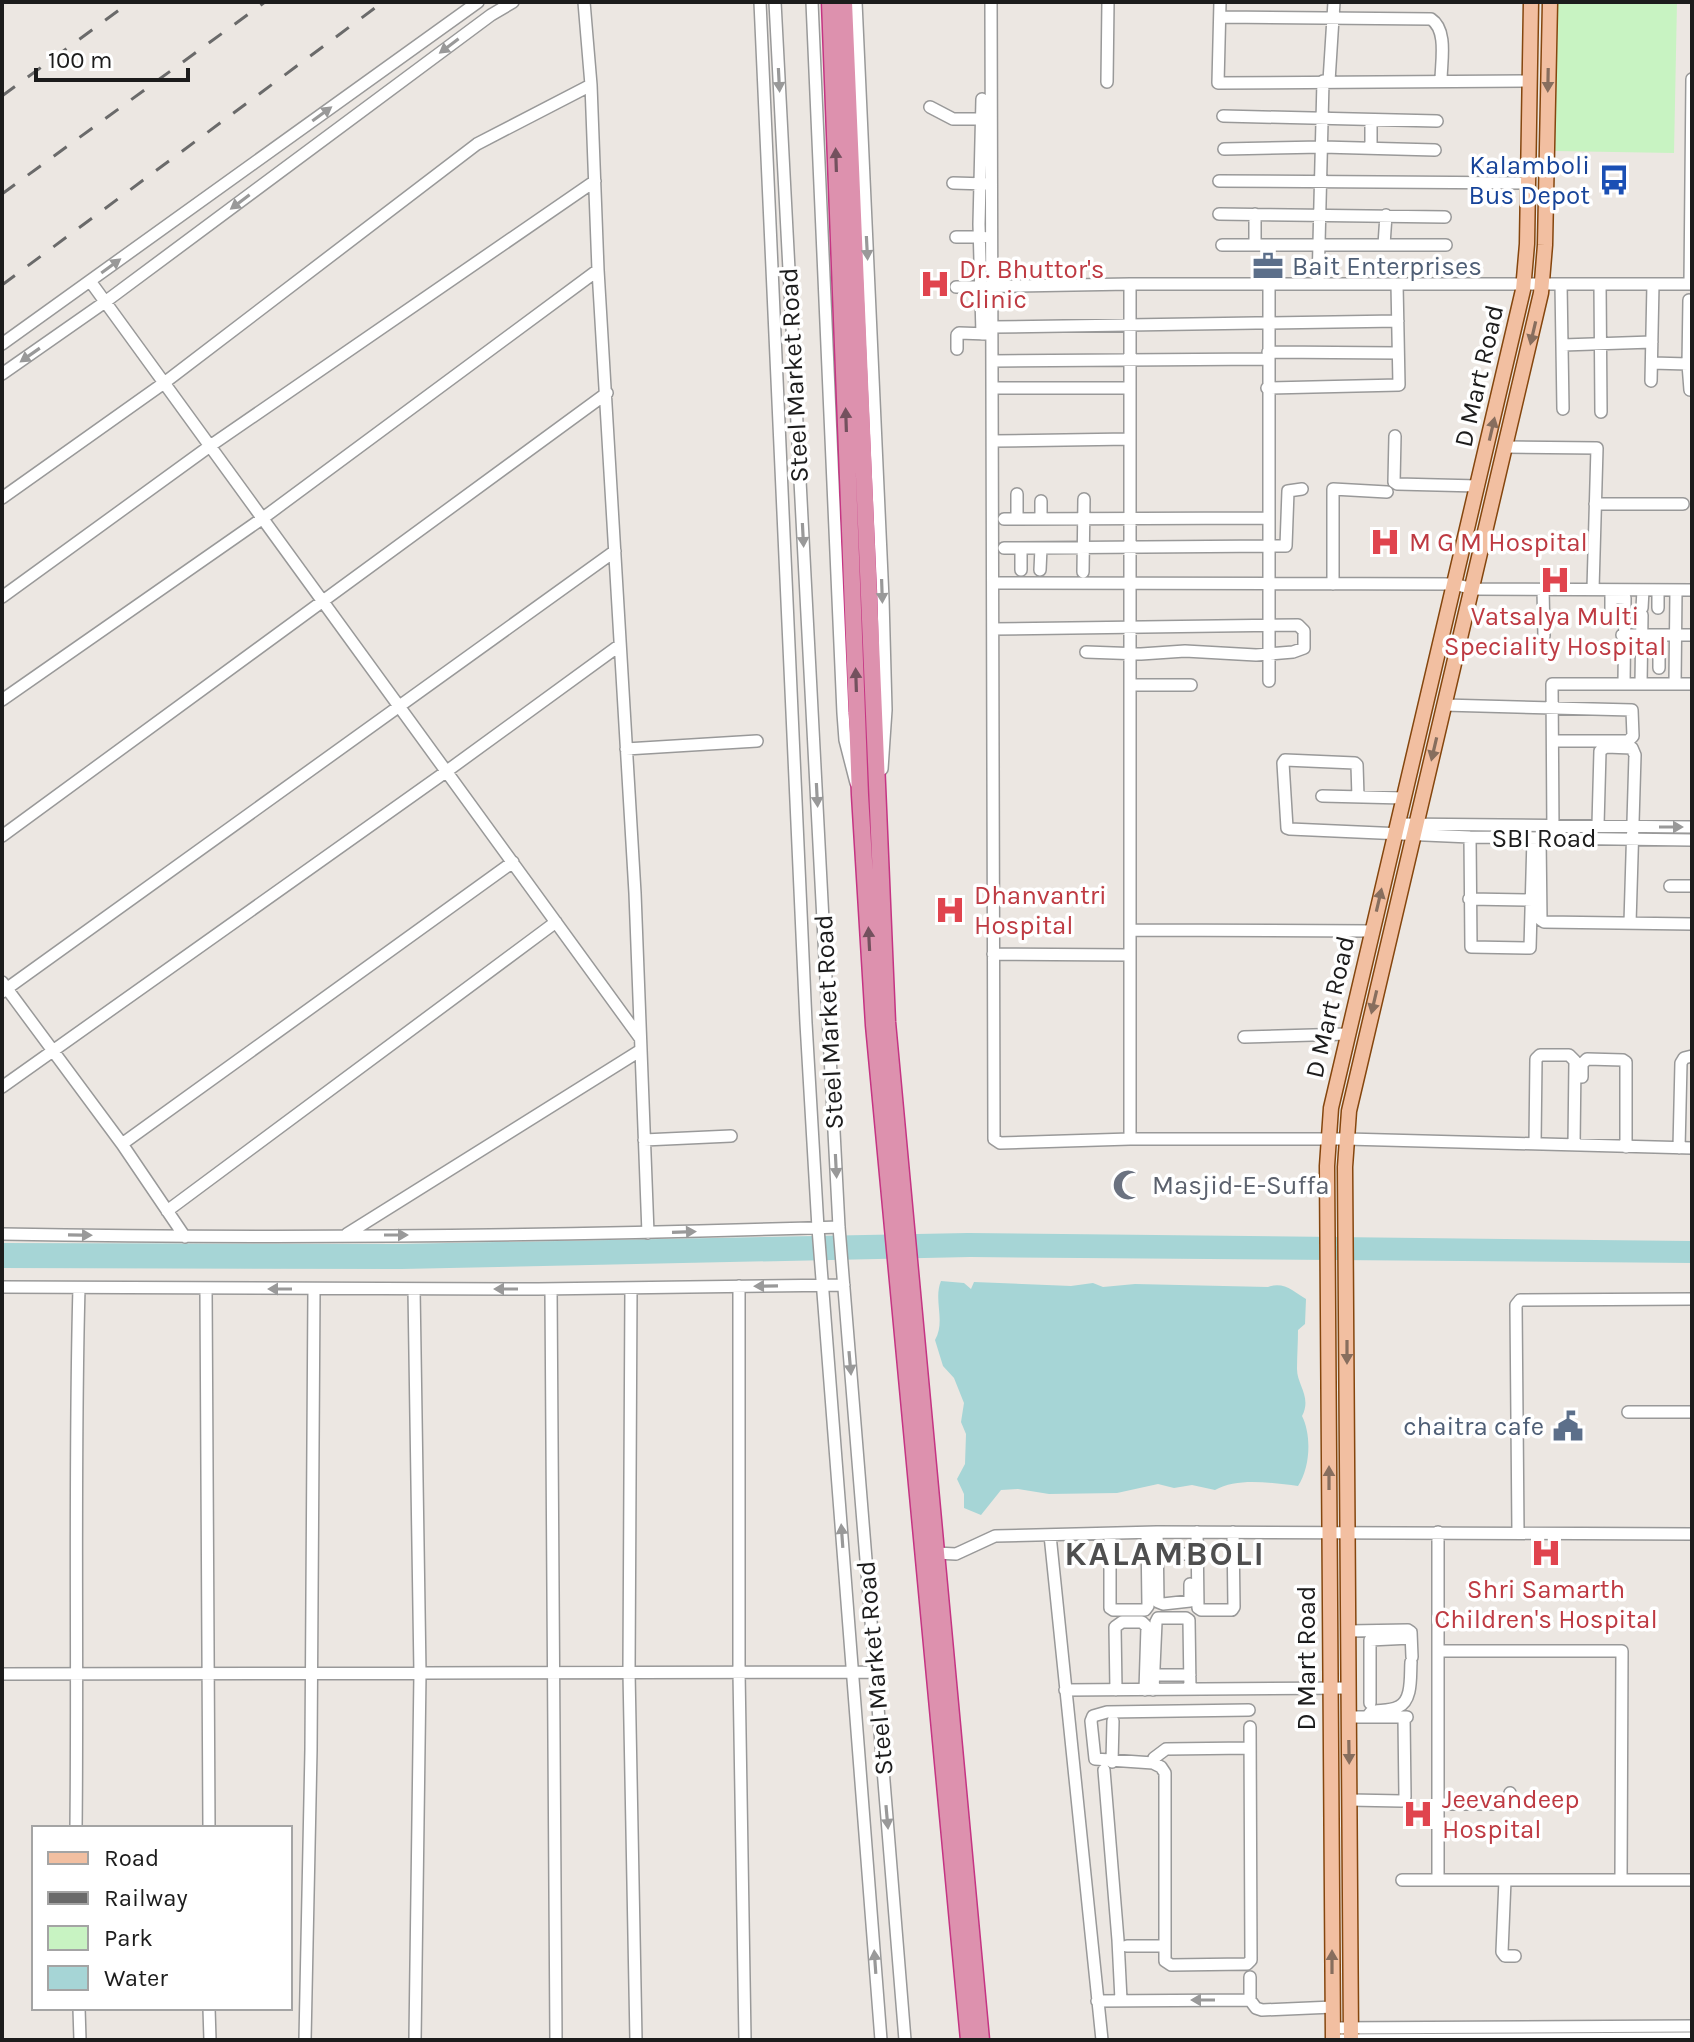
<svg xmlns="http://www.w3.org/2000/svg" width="1694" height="2042" viewBox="0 0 1694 2042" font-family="Karla,sans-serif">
<rect width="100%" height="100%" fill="#ece7e2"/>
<path fill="#c8f3c2" d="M1558,2H1677L1674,153L1555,151Z"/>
<path fill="#a6d5d6" d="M968,1233L1692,1241V1263L970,1257L401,1269L2,1268V1243L398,1244Z
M941,1281L964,1283L971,1289L974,1282L1071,1286L1093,1283L1103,1287L1135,1284L1268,1287C1284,1281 1294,1292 1306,1299L1305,1324L1298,1330C1298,1343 1297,1356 1297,1369C1297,1385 1312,1397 1302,1416C1312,1436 1310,1468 1298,1486C1271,1483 1238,1477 1215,1490L1192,1485L1174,1488L1158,1484L1117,1493L1049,1494L1018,1489L1001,1490L981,1515L964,1508V1494L957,1479L965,1464L966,1434L961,1422L964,1403L954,1378L943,1366L935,1340C946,1321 933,1300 941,1281Z"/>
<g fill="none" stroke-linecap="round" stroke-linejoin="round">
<g stroke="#999" stroke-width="14">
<path id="minor" d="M584,2L591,85L598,270L635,893L648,1233
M760,2L806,1023L818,1228L881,2040
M775,2L839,1227L905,2040
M812,2L843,713L845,740L856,783
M856,2L883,599L886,710L882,769
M991,2L994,1139L1000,1143L1130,1139H1347L1692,1148
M1220,2L1218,83L1530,81
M1220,17L1431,19C1448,30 1441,62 1441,81
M1329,81L1334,2
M1107,82L1108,2
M982,99L979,224L982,334
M930,107L953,119H987
M1223,116L1437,121
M1371,120V148
M1224,149L1322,147L1435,150
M1219,181L1528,183
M953,183L987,184
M1219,214L1445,217
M956,237H983
M1222,245H1446
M1255,245V214
M1384,245L1386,215
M90,281L640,1038
M1130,284V1139
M1269,284V681
M1318,284L1323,81
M1561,284L1563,409
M1600,284L1601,412
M1690,284L1692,79
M956,287L1130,284H1692
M993,327L1398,321
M2,344L478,2
M1563,345L1652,342
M957,349V335L959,333L988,334
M1268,352L1398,353
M992,361L1268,359
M1652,363L1688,364L1690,390
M1688,364L1689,300
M2,374L105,302L491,15L513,2
M1651,381L1653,284
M993,388H1130
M1267,388L1399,385L1397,284
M1395,436L1394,482L1397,484L1478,486
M993,441L1130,439
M1506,447L1597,448L1593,589
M1017,494V519
M2,498L164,383L477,144L591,85
M1595,504H1683
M1004,519L1268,518
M1041,519V501
M1004,548L1286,546L1288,491L1302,489
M1021,570V548
M1040,570L1041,548
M1083,572L1084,499
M993,583L1454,584L1473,589L1692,590
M1333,584V489L1387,492
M1543,589L1544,636
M2,597L210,446L595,181
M1612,597L1625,598L1624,684
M1642,608L1643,590
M1658,608V590
M1611,611V590
M993,629L1298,625L1304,631V648L1293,652L1256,655L1185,651L1141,654L1086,652
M1622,635H1692
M1659,668V635
M1641,684L1642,615
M1675,684L1676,590
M1130,685H1191
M2,700L263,518L598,270
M1444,705L1632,710L1633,736L1628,741H1553
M626,749L757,741
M1322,796L1404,798
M1358,797L1357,765L1355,763L1285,760L1283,763L1287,828L1290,829L1470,837L1692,840
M1397,824L1692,827
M1598,825L1600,751L1606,747L1632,748L1635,755L1630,923
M1553,832L1552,684H1692
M2,836L607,393
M1470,837L1471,947L1530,948L1533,838
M1540,838L1541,920L1544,922L1692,924
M1670,886H1692
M1469,899L1532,900
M1130,930L1372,931
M993,954L1130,955
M2,982L122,1144L185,1237
M2,992L615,551
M1244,1037L1347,1034
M1582,1077V1064L1587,1059L1623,1060L1626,1062V1147
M2,1087L447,771L620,645
M644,1140L731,1136
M122,1144L513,862
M1535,1144L1536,1059L1540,1055H1569L1575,1061L1574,1145
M1679,1148L1681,1063L1684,1058L1692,1056
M167,1211L556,922
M2,1234C281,1239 560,1236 839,1227
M347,1234L641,1050
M739,1286V1672L745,2040
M2,1287L538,1289L844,1285
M631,1288L629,1672L636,2040
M206,1289L209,1828
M414,1289L420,1673L415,2040
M551,1289L556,2040
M1628,1412H1692
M1157,1532L1158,1602L1163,1604L1190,1601V1584
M1197,1532L1198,1608L1201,1610H1232L1234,1607L1233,1532
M1518,1532L1516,1305L1520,1300L1692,1299
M1110,1534V1608L1113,1610H1145L1148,1606L1147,1533
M1050,1535L1102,2040
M936,1553L956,1554L995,1536L1157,1532L1692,1534
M1158,1554H1191
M1349,1631L1408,1630L1411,1632L1412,1657
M1439,1651H1622L1621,1880
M2,1674L875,1672
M1154,1675H1190
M1065,1690L1349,1688
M1116,1690L1115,1627L1122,1622H1142L1147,1627L1145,1690
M1153,1690L1156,1622L1158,1618H1186L1189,1620L1190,1689
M1370,1703V1640L1411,1638
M1249,1710L1107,1712L1093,1716L1091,1721L1095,1759L1153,1763L1161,1767L1165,1773V1961L1171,1965L1247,1964L1251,1960L1250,1727
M1349,1717H1407
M1367,1717L1371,1712C1379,1710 1390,1711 1398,1707C1413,1701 1410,1675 1411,1662
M1112,1762L1113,1721
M1153,1763L1154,1758L1166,1749L1250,1748
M1104,1770L1118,1940L1121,2000
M1350,1800L1402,1801L1405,1797L1404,1717
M1438,1804H1508L1510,1793
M76,1828C78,1648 74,1468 79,1288
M1402,1880H1692
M1438,1880V1532
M1505,1880L1502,1952L1505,1956H1515
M1127,1946H1165
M1250,2000V1977
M1097,2001L1250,2000L1256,2008L1262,2010L1333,2007
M79,2008L80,2040
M209,2008L210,2040
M1333,2028L1692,2026
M305,2040L311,1750L314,1289
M1333,2040L1692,2038"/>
</g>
<g stroke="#85460e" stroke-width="17">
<path id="major" d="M1333,2040L1327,1166L1331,1108L1523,290L1527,244L1531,2
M1351,2040L1345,1167L1349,1111L1541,293L1545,245L1550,2"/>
</g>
<g stroke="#c53483" stroke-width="19">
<path id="highway" d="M830,2L860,795L874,1025L969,2040
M844,2L887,1022L981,2040"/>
</g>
<use href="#minor" stroke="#fff" stroke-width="11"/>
<use href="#major" stroke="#f2bfa1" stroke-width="14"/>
<use href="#highway" stroke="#dd91ae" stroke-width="16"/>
<path stroke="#6a6a6a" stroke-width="3" stroke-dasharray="16 16" stroke-linecap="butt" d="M2,96L130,2
M2,194L265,2
M2,285L383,2"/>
</g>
<defs><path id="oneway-solid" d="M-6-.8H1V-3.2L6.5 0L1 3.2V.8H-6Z" transform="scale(2)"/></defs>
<g fill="#999">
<use href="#oneway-solid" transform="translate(449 46) rotate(143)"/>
<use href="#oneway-solid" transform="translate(779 80) rotate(87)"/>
<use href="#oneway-solid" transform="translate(322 114) rotate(-36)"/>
<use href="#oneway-solid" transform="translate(240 202) rotate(143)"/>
<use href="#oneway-solid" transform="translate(867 248) rotate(87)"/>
<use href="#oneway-solid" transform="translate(111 266) rotate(-36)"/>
<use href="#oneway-solid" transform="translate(30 355) rotate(145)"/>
<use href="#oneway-solid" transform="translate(803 535) rotate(87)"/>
<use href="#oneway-solid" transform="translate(882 591) rotate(88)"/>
<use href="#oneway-solid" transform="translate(817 795) rotate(87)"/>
<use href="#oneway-solid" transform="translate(1671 827)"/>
<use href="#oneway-solid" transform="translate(836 1166) rotate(87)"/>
<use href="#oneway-solid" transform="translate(684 1232) rotate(-2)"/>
<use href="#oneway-solid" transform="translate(80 1235) rotate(1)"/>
<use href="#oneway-solid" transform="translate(396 1235)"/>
<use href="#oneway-solid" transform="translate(766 1286) rotate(179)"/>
<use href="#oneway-solid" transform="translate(280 1289) rotate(180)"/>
<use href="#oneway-solid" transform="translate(506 1289) rotate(-180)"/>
<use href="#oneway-solid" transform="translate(850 1363) rotate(85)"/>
<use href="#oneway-solid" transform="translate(842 1536) rotate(-94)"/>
<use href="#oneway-solid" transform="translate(887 1817) rotate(85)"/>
<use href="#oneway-solid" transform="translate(875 1962) rotate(-94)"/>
<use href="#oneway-solid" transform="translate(1203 2000) rotate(180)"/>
</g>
<g fill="#876e5e">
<use href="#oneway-solid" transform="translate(1548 80) rotate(91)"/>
<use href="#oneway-solid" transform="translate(1533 333) rotate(103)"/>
<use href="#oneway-solid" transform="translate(1492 429) rotate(-77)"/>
<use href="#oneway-solid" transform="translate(1434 749) rotate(103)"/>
<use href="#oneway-solid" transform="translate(1379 900) rotate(-77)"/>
<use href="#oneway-solid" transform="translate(1374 1002) rotate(103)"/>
<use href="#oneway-solid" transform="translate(1347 1352) rotate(90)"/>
<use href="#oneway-solid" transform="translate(1329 1478) rotate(-90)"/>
<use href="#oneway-solid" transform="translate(1349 1752) rotate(89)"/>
<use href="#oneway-solid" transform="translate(1332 1962) rotate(-90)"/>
</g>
<g fill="#73515e">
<use href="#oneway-solid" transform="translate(836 160) rotate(-92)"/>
<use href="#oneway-solid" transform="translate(846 420) rotate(-92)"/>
<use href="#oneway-solid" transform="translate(856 680) rotate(-92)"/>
<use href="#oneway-solid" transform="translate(869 939) rotate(-93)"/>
</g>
<defs>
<g id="bus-bare" transform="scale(2.4)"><path d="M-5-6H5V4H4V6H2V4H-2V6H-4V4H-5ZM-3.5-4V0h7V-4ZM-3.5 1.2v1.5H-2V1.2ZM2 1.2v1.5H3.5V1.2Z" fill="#1a4fb4" stroke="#fff" stroke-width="2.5" paint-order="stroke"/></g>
<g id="office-bare" transform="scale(2.4)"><path d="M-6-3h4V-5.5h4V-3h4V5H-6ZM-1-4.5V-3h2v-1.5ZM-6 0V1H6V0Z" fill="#5c6f8a" stroke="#fff" stroke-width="2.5" paint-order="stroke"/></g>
<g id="hospital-bare" transform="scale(2.4)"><path d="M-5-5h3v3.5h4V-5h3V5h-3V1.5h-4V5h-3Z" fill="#e0444e" stroke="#fff" stroke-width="2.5" paint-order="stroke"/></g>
<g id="mosque-bare" transform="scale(2.4)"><path d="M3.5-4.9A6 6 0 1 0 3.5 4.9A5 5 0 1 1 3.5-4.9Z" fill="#6b7280" stroke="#fff" stroke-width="2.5" paint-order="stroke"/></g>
<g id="civic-bare" transform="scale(2.4)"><path d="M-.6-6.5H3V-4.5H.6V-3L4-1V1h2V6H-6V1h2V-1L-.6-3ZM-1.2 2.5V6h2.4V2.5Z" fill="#5c6f8a" stroke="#fff" stroke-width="2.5" paint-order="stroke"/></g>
</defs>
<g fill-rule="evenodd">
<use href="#bus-bare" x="1614" y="180"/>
<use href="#office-bare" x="1268" y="266"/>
<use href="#hospital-bare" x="935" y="284"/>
<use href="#hospital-bare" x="1385" y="542"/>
<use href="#hospital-bare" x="1555" y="580"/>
<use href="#hospital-bare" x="950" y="910"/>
<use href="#mosque-bare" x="1128" y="1185"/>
<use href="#civic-bare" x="1568" y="1426"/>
<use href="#hospital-bare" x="1546" y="1553"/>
<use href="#hospital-bare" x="1418" y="1814"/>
</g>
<g text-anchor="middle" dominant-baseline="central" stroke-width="7" stroke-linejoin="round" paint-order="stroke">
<g font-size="26" fill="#164399" stroke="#fff" text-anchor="end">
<text x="1590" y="165">Kalamboli<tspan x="1590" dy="30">Bus Depot</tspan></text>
</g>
<g font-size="26" fill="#4e5e75" stroke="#fff" text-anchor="start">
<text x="1292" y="266">Bait Enterprises</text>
<text x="1544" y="1426" text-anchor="end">chaitra cafe</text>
</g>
<g font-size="26" fill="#be3a42" stroke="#fff" text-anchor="start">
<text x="959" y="269">Dr. Bhuttor's<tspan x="959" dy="30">Clinic</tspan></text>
<text x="1409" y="542">M G M Hospital</text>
<text x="1555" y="616" text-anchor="middle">Vatsalya Multi<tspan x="1555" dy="30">Speciality Hospital</tspan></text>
<text x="974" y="895">Dhanvantri<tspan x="974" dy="30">Hospital</tspan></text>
<text x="1546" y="1589" text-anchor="middle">Shri Samarth<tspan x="1546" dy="30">Children's Hospital</tspan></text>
<text x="1442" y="1799">Jeevandeep<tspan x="1442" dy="30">Hospital</tspan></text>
</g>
<g font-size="26" fill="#1c1c1c" stroke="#fff">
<text transform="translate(794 375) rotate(-93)">Steel Market Road</text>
<text transform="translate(1479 376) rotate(-77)">D Mart Road</text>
<text x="1544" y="838">SBI Road</text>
<text transform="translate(1330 1007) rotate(-77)">D Mart Road</text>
<text transform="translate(829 1022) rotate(-93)">Steel Market Road</text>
<text transform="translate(1306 1658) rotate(-90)">D Mart Road</text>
<text transform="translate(875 1668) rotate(-95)">Steel Market Road</text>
</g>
<g font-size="26" fill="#5b616d" stroke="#fff" text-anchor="start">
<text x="1152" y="1185">Masjid-E-Suffa</text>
</g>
<g font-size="34" font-weight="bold" letter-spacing="2" fill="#4f4f4f" stroke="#fff">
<text x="1165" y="1554">KALAMBOLI</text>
</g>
</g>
<rect width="1694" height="2042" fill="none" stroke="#1c1c1c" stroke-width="8"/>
<rect x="32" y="1826" width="260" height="184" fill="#ffffff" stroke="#a4a4a4" stroke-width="2"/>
<rect x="48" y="1852" width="40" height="12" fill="#f2bfa1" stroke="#a4a4a4" stroke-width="2"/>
<text x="104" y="1866" font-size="24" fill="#1c1c1c">Road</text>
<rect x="48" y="1892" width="40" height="12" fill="#6a6a6a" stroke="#a4a4a4" stroke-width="2"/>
<text x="104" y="1906" font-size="24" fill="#1c1c1c">Railway</text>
<rect x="48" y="1926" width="40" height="24" fill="#c8f3c2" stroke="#a4a4a4" stroke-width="2"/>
<text x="104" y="1946" font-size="24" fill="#1c1c1c">Park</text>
<rect x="48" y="1966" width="40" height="24" fill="#a6d5d6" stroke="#a4a4a4" stroke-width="2"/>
<text x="104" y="1986" font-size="24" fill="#1c1c1c">Water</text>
<path d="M36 68v12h152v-12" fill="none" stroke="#1c1c1c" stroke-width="4"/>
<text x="48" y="68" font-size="24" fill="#1c1c1c" stroke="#ffffff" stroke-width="6" paint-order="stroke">100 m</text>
</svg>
